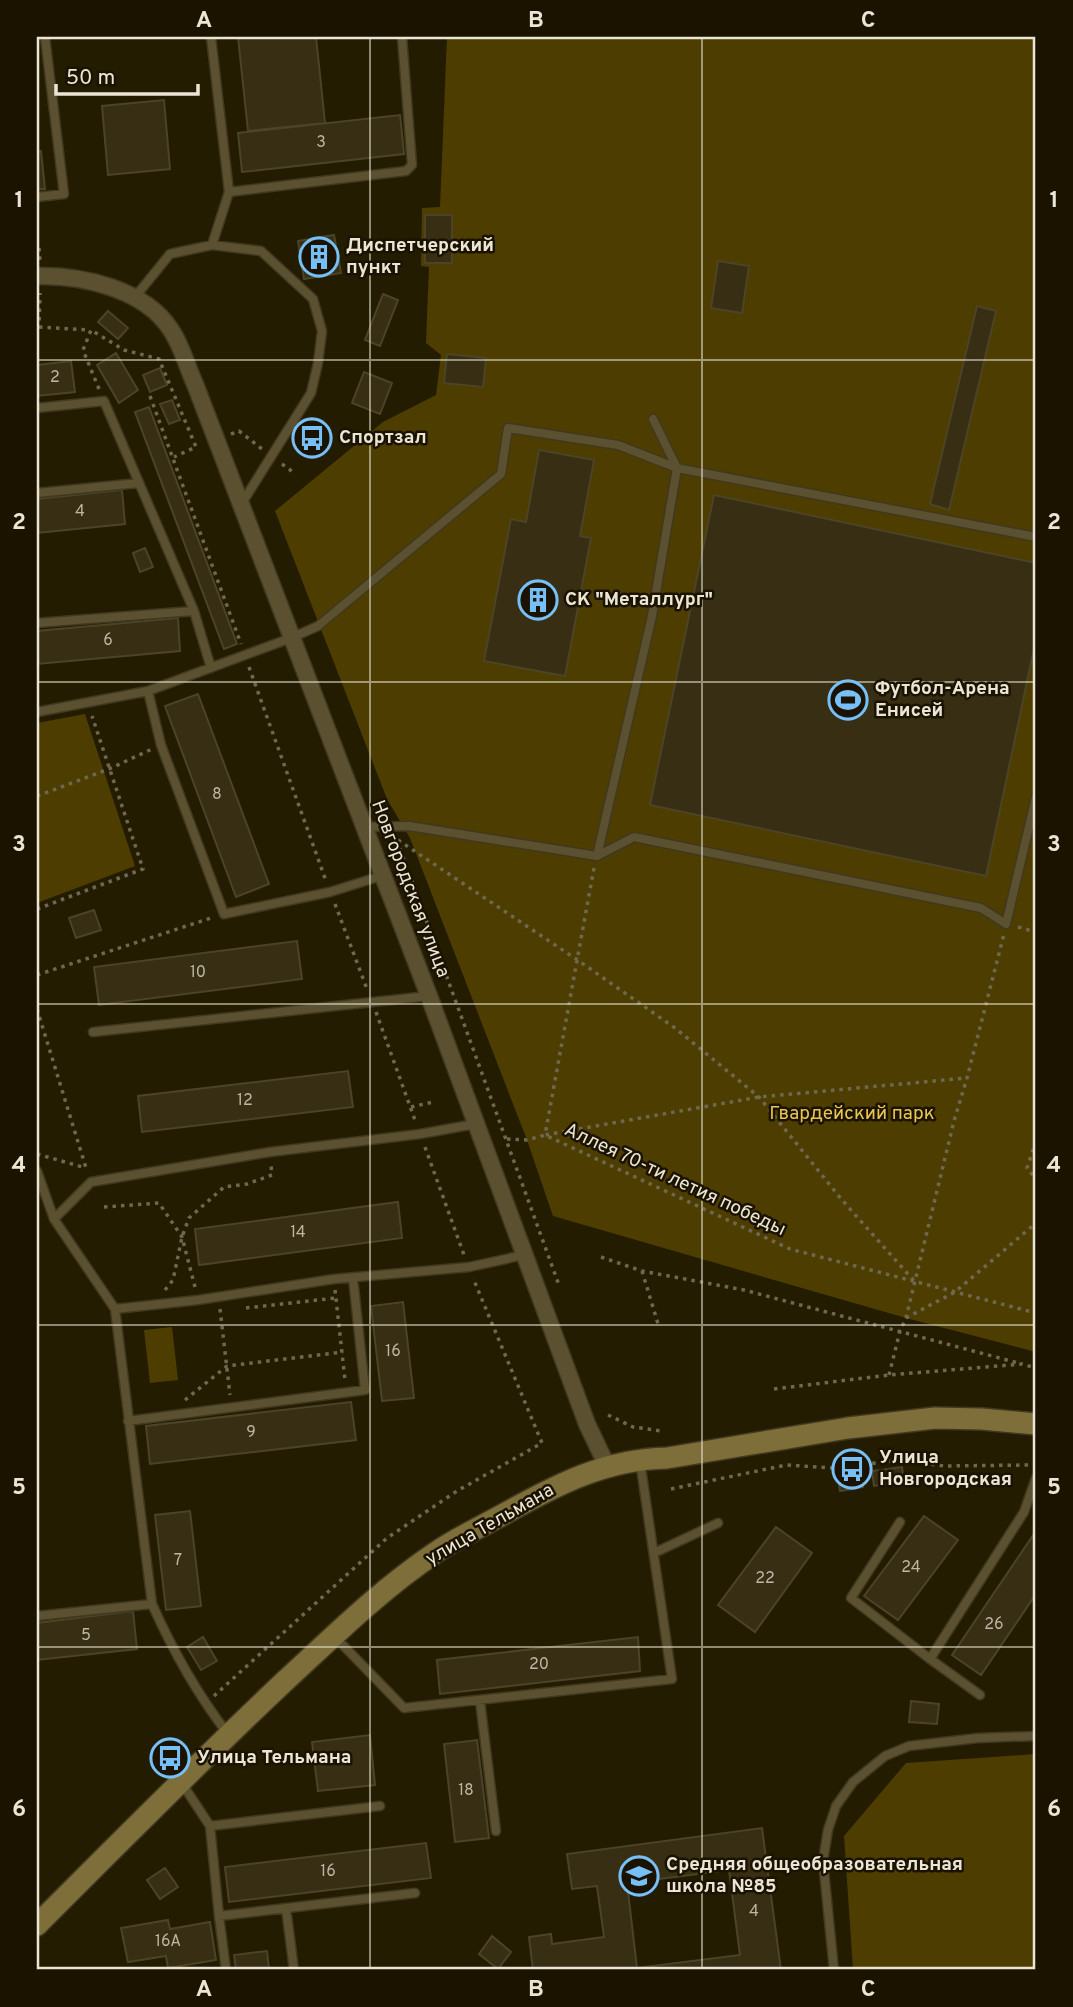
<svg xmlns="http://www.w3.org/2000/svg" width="1073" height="2007" viewBox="0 0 1073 2007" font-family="Overpass,sans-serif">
<rect width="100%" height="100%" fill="#241c01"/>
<path fill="#4d3e00" d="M447,37H1036V1352L906,1318L553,1216L527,1140L410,838L387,799L275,511L383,422L436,395L441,355L426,343L429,267L421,266L422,208L440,207Z
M85,714L135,866L37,903V723Z
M172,1327L178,1380L150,1383L144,1330Z
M1036,1754V1970H853L844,1836L906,1763Z"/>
<path fill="#372e13" stroke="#4c4427" stroke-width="2" fill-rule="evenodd" d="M238,37H316L325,123L248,131Z
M164,100L170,169L108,175L102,106Z
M400,115L404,154L242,172L238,133Z
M41,151L45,189H37V152Z
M425,215H452V263H425Z
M334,235L341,273L304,279L298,241Z
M718,261L749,266L742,313L711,308Z
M383,294L398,300L380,346L365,340Z
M977,306L996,311L949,510L930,504Z
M108,311L128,328L118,339L98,322Z
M116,353L138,390L119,403L97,365Z
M447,354L486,358L483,387L444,383Z
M71,361L75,392L37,396V365Z
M160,368L167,385L150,392L143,375Z
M364,372L392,383L380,414L352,403Z
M172,400L180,420L169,424L160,404Z
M149,407L237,644L224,649L135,412Z
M539,450L594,460L580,536L591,538L565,676L484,661L511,519L526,522Z
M122,490L125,524L37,533V499Z
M714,495L1036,563V639L986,876L650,805Z
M145,548L153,567L140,572L133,553Z
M178,618L180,651L37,664V631Z
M198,694L269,884L236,897L165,706Z
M94,910L101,930L76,938L69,918Z
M297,941L302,979L99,1005L94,967Z
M348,1071L353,1107L142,1132L138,1096Z
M398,1202L402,1238L199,1265L195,1229Z
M403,1302L414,1398L382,1401L371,1306Z
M351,1402L356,1440L150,1464L146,1426Z
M902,1467L904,1482L874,1486L872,1471Z
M861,1474L863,1487L840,1491L838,1478Z
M190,1511L201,1606L166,1610L155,1515Z
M924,1516L958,1540L898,1620L864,1596Z
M776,1527L812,1553L755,1632L718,1605Z
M1036,1531V1594L981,1675L952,1655Z
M133,1611L137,1649L37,1660V1623Z
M203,1637L217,1661L201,1670L187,1647Z
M638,1637L640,1671L440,1694L437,1660Z
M911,1701L939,1704L937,1724L909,1722Z
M370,1735L375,1785L318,1791L312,1742Z
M477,1740L489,1838L455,1842L444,1744Z
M762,1828L781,1970H533L529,1937L551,1934L552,1944L604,1937L597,1886L572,1889L567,1854ZM729,1870L740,1955L637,1968L627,1883Z
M426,1843L431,1878L229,1902L225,1867Z
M165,1868L178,1887L160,1899L147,1880Z
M168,1920L170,1929L210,1922L216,1960L168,1968L166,1956L128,1962L121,1928Z
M492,1936L511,1952L498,1969L479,1954Z
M267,1951L269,1970H236L234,1955Z"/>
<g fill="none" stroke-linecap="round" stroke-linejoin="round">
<g stroke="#40381f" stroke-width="11">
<path id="service" d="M211,37L229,192
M37,197L64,194L45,37
M212,245L229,192L406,171L412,165L402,37
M135,297L170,254L212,245L261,251L313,299L322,331L318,363L311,393L242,503
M37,408L104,401L194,611L211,668
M37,493L139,483
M37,623L194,611
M148,691L161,745L224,914L330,892L381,876
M37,712L148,691L291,638L318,626L501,474L508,428L618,445L677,468L1036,537
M363,827L409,826L597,856L634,837L981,908L1006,924L1036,797
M597,856L652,616L677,468L653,419
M93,1032L429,996
M37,1171L54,1219L115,1309L152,1604C173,1651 197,1694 228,1734
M54,1219L91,1182L270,1152L420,1134L475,1124
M115,1309L198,1300L334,1279L469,1267L524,1255
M128,1421L365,1390L353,1278
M900,1522L851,1598L930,1659
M654,1553L718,1523
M37,1616L152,1604
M335,1637L404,1708L672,1679L640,1461
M980,1695L930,1659L1024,1512L1036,1478
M480,1701L496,1831
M181,1782L210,1826L219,1916L415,1893
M210,1826L380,1806
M286,1908L294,1970
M219,1916L226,1970
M834,1970L823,1861L828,1830L836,1806L853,1782L885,1756L909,1746L978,1738L1036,1736"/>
</g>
<g stroke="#40381f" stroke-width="19">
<path id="minor" d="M37,276C82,275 145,289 171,330C182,346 187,367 195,384L429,996L587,1424L607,1466"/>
</g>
<g stroke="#40381f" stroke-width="24">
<path id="secondary" d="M37,1925C119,1843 201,1760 286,1680C334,1636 380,1590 435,1553C456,1538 481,1527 504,1514C556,1485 606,1459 667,1458L848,1428L935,1418L982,1419L1036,1424"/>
</g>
<path stroke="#6f6851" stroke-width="3.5" stroke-dasharray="3.5 5" stroke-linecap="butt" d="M39,248L40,261
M37,327H39L40,293
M39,327L90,330
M99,389L83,350L91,330L124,350L159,359L196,447L174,457
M150,396L241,644
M231,434L239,431L262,449
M282,464L293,472
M249,667L326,881
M37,796L109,769L152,749
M397,840L559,1285
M398,840L579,961L675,1028L759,1097L842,1200L915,1282
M594,868L545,1135L759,1097L967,1078
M335,904L367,989
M37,909L143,869L92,716
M1018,927L1036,932
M37,975L211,918
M37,1009L86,1168
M376,1012L416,1123
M411,1107L433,1102
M507,1139L527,1140L545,1135L790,1249L1036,1313
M1036,1141L1027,1168L1036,1179
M425,1147L464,1255
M37,1154L86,1168
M104,1207L159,1203L182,1237L195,1287
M601,1257L642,1271L744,1290L1022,1364
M642,1271L659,1327
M165,1290L173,1280L182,1237L189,1218L224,1187L247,1184L272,1175L271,1165
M335,1290L345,1380
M246,1308L336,1298
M220,1309L230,1395
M906,1318L955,1292L1036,1223
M889,1375L900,1331L906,1318L954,1121L967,1078L1004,934
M774,1389L889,1375L1022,1364L1036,1368
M185,1400L227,1366L343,1352
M608,1415L633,1427L662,1431
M671,1489L786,1465L834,1468L901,1460L944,1466L1029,1465
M214,1696L387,1538L457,1491L542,1443L473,1278"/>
<use href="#service" stroke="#5b5131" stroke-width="8"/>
<use href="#minor" stroke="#5b5131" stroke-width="16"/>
<use href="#secondary" stroke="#7e6e3a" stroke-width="21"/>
</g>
<path fill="none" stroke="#eae5d4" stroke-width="2" stroke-opacity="0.55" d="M370,37V1970M702,37V1970M37,360H1036M37,682H1036M37,1004H1036M37,1325H1036M37,1647H1036"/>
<defs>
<g id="building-ring" transform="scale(2.0125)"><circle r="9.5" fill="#1b1300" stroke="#77c0f7" stroke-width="1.5"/><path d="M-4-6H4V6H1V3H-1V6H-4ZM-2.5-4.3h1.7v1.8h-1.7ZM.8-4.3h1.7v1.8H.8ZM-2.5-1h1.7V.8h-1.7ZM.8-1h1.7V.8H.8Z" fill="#77c0f7"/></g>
<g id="bus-ring" transform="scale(2.0125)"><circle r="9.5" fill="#1b1300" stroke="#77c0f7" stroke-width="1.5"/><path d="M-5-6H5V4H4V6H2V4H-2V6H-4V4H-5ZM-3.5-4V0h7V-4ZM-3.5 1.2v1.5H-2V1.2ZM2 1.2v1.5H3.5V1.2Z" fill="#77c0f7"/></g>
<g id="stadium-ring" transform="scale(2.0125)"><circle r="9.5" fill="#1b1300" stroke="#77c0f7" stroke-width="1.5"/><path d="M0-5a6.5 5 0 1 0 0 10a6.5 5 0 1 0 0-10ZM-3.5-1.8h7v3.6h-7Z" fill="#77c0f7"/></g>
<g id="school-ring" transform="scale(2.0125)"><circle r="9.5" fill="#1b1300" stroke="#77c0f7" stroke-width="1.5"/><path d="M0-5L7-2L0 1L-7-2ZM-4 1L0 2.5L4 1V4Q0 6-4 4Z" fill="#77c0f7"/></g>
</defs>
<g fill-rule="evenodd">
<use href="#building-ring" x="319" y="257"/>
<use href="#bus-ring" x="312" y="438"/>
<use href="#building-ring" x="538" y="600"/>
<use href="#stadium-ring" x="848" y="700"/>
<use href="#bus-ring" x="852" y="1469"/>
<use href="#bus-ring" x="170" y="1758"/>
<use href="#school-ring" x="639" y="1876"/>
</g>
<g text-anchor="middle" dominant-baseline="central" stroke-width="5" stroke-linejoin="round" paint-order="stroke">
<g font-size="16" fill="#bdb7a4">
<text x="321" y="143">3</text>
<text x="55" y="378">2</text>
<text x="80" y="512">4</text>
<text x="108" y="641">6</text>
<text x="217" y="795">8</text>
<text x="198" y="973">10</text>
<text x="245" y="1101">12</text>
<text x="298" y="1233">14</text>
<text x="393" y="1352">16</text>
<text x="251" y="1433">9</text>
<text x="178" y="1561">7</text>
<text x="911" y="1568">24</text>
<text x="765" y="1579">22</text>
<text x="994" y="1625">26</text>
<text x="86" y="1636">5</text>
<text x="539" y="1665">20</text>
<text x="466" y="1791">18</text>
<text x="328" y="1872">16</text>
<text x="754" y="1912">4</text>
<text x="168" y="1942">16А</text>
</g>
<g font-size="19" font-weight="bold" fill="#eae5d4" stroke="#1b1300" text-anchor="start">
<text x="346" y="246">Диспетчерский<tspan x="346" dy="22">пункт</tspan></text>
<text x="339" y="438">Спортзал</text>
<text x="565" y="600">СК "Металлург"</text>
<text x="875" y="689">Футбол-Арена<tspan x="875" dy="22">Енисей</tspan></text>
<text x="879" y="1458">Улица<tspan x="879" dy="22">Новгородская</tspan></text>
<text x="197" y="1758">Улица Тельмана</text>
<text x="666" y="1865">Средняя общеобразовательная<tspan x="666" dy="22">школа №85</tspan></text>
</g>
<g font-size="19" fill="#eae5d4" stroke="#1b1300">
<text transform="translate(410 889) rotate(69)">Новгородская улица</text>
<text transform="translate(675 1180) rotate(25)">Аллея 70-ти летия победы</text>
<text transform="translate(490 1525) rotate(-30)">улица Тельмана</text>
</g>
<g font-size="19" fill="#e8c650" stroke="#1b1300">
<text x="852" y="1114">Гвардейский парк</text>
</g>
</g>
<rect width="1073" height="2007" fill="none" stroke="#1b1300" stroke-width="77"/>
<path d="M56 84v10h142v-10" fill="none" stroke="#eae5d4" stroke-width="3.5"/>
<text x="66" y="84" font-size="21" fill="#eae5d4" stroke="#1b1300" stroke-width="5" paint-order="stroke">50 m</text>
<rect x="38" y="38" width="996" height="1930" fill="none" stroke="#eae5d4" stroke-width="2.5"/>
<g font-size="23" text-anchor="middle" font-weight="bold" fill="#eae5d4">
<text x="204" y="27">A</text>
<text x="536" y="27">B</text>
<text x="868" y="27">C</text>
<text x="19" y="207">1</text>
<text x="1054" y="207">1</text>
<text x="19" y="529">2</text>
<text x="1054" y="529">2</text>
<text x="19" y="851">3</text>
<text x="1054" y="851">3</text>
<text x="19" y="1172">4</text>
<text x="1054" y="1172">4</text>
<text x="19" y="1494">5</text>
<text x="1054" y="1494">5</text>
<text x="19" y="1816">6</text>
<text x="1054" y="1816">6</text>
<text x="204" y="1996">A</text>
<text x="536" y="1996">B</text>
<text x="868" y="1996">C</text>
</g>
</svg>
